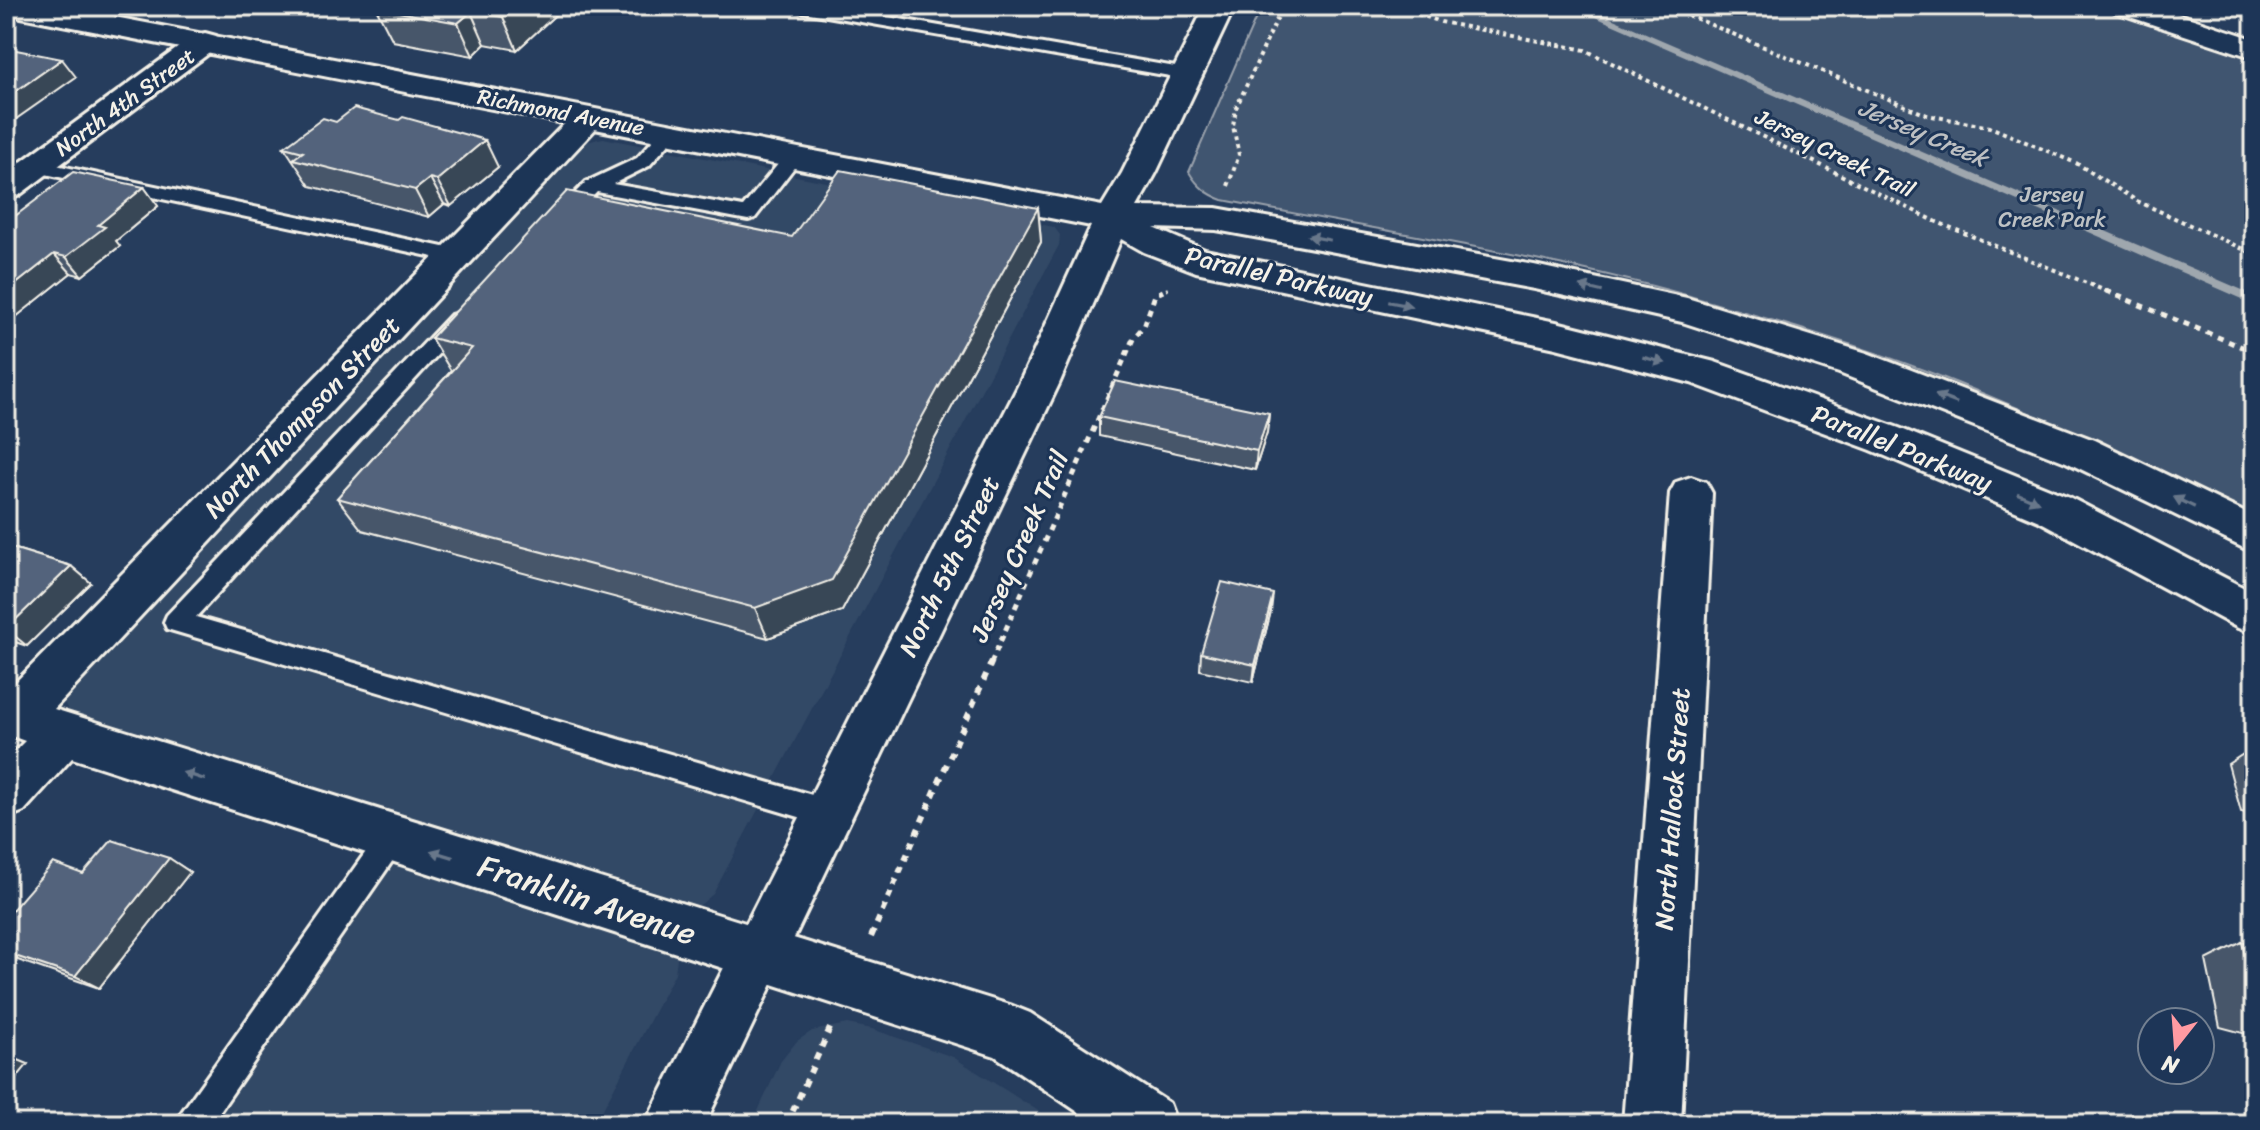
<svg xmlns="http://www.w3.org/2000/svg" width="2260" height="1130" viewBox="0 0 2260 1130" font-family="Sriracha,sans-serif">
<rect width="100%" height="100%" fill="#263d5d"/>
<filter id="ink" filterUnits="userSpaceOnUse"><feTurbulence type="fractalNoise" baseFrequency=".0125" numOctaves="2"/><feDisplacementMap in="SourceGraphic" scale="16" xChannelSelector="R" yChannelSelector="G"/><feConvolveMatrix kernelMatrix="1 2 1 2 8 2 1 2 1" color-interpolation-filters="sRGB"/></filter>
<g filter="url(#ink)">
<path fill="#334966" d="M603,138L1054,227L1060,235L1059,245L713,894L700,905L679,906L69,711L63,701L67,684L582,143Z
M370,849L672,948L677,958L675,973L595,1124H174Z
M847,1024L872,1029L953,1057L1059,1124H752L781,1061L797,1041L812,1031Z"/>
<path fill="#40546f" stroke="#9aa2ac" stroke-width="2" d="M1261,6H2104L2254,56V519C2149,467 2043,416 1934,374C1854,343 1769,319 1686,295C1534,253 1377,230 1223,200C1207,194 1198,187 1189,172Z"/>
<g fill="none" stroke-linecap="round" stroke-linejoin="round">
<path fill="#9fa7ae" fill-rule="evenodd" d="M1570,6H1583L2254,295V304Z"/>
<g stroke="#f4f1e8" stroke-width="6">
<path id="lane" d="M790,6H825L1187,69L1195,74L1187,79L798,11Z
M669,128L678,133L649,166L613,184L743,207L788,152L794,151L803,156L755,218L748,220L597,192L568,222H554L551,218L554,214L586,182L637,158L663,129Z
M37,161L457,250L467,256L457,262L31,171L28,167Z
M458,313L468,320L465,325L196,617L826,799L836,803L840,812L836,821L826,825L167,629L164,622L167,615L451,315Z
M392,825L402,829L406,838L402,847L211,1124H176L181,1113L382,829Z"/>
</g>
<g stroke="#f4f1e8" stroke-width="6">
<path id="street" d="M89,6H124C113,21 95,31 78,26L73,20Z
M2110,6H2154L2254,39V58L2115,12Z
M205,33L216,36L220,42L216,48L18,196L6,200V173L194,36Z
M588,108L599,111L604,118L599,125L54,709L1010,1005L1030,1013L1169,1103L1177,1124H1096L995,1056L72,758L24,811L6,818V760L25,741L6,734V692L577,111Z
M1691,477L1706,482L1712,493L1681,1124H1623L1670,493L1676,482Z"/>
</g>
<g stroke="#f4f1e8" stroke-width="6">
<path id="secondary" d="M6,6H57L1102,206L1122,173L1205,6H1235L1156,173L1137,207L1216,208L1534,265L1687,298L1867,353L2094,440L2254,517V553L2066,462L1839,373L1682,322L1534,289L1216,230L1154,228L1205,250L1556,322L1715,362L1899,428L2069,497L2254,593V634L2238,628L2039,521L1871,450L1691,383L1556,348L1196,272L1144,252L1121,239L1059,384L705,1124H645L1019,384L1091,226L11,15L6,14Z"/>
</g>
<path stroke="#f4f1e8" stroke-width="4" stroke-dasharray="4 4" stroke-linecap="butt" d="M1395,6L1441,22L1585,50L1937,222L2111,293
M1666,6L1927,115L1990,127L2076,163L2137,201L2254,254
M1228,186L1239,155L1233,126L1236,108L1283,6
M1159,293L1168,289"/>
<path stroke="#f4f1e8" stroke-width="5" stroke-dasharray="6 6" stroke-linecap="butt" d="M2106,291L2254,352
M991,663L1133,339L1144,326L1155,295L1163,291"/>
<path stroke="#f4f1e8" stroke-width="6" stroke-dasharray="7 7" stroke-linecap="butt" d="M871,937L992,661
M787,1124L831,1026"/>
<use href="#lane" fill="#1d3557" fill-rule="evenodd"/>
<use href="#street" fill="#1d3557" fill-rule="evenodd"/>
<use href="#secondary" fill="#1d3557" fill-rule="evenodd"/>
</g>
<path fill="#47566a" stroke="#f4f1e8" stroke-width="2" d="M565,6L517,50L485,44L473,56L393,41L376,8Z
M284,147L498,167L451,206L444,204L429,217L310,186Z
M144,187L158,206L116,241L120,246L82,276L71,273L6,325V223Z
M1038,208L1041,242L842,611L768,638L362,530L337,498L451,371L431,338L792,237Z
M1269,413L1267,432L1255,470L1099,436V417Z
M6,546L71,566L91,583L27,646L6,639Z
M1271,611L1253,682L1200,670L1201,653Z
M2251,749H2254V815L2241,812L2228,764Z
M169,858L190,872L99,988L6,956V917L83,874Z
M2242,942L2254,945V1036L2220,1027L2206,960Z"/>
<path fill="#394656" stroke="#f4f1e8" stroke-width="2" d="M516,6H565L517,50L503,17Z
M471,12L485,44L473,56L458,23Z
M62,59L76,77L6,126V98Z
M485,140L498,167L451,206L437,180Z
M430,178L444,204L429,217L415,190Z
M144,187L158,206L116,241L120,246L82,276L66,257L98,225Z
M1038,208L1041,242L842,611L768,638L755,608Z
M54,254L71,273L6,325V292Z
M1269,413L1267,432L1255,470L1257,451Z
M71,566L91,583L27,646L6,629Z
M1273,594L1271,611L1253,682L1255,665Z
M169,858L190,872L99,988L75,976Z
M6,1055L28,1064L6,1091Z"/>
<path fill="#52647b" stroke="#f4f1e8" stroke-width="2" d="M379,6H516L503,17L471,12L458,23L376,8Z
M6,48L62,59L6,98Z
M354,108L399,120L403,117L485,140L437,180L430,178L415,190L293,159L303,152L284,147L323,118L336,122Z
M840,170L1038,208L832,580L755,608L337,498L472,348L431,338L567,191L792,237Z
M73,172L144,187L98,225L105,227L66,257L54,254L6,292V223Z
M1115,381L1269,413L1257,451L1099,417Z
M6,546L71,566L6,629Z
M1222,582L1273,594L1255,665L1201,653Z
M112,840L169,858L75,976L6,953V917L53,863L83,874Z
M2242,942L2254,945V995Z"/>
<defs><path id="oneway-solid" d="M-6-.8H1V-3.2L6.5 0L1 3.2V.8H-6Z" transform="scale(2)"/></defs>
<g fill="#68778a">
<use href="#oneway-solid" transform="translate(1319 238) rotate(-169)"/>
<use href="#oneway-solid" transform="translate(1591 289) rotate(-167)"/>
<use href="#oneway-solid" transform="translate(1400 304) rotate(11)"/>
<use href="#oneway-solid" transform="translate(1654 360) rotate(14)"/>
<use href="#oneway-solid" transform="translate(1946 399) rotate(-159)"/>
<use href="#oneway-solid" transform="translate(2028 498) rotate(23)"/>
<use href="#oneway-solid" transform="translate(2184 502) rotate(-154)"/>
<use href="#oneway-solid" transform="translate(194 776) rotate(-162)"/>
<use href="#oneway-solid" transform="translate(442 854) rotate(-163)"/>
</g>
</g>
<g text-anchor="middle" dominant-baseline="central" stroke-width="6" stroke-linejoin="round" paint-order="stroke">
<g font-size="22" fill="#f4f1e8" stroke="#1d3557">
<text transform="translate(125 102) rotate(-36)">North 4th Street</text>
<text transform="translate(561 112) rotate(11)">Richmond Avenue</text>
<text transform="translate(1835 153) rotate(26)">Jersey Creek Trail</text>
</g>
<g font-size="22" fill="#bec2c4" stroke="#1d3557">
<text x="2052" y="194">Jersey<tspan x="2052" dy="25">Creek Park</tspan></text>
</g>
<g font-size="24" font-style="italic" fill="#bcbfc2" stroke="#1d3557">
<text transform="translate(1923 133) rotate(23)">Jersey Creek</text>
</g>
<g font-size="26" fill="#f4f1e8" stroke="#1d3557">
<text transform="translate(1279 276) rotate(13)">Parallel Parkway</text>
<text transform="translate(302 417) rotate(-46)">North Thompson Street</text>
<text transform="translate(1902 448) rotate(22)">Parallel Parkway</text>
<text transform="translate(1019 546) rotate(-66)">Jersey Creek Trail</text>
<text transform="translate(949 566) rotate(-64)">North 5th Street</text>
<text transform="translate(1672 809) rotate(-86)">North Hallock Street</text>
</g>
<g font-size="32" fill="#f4f1e8" stroke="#1d3557">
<text transform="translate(587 900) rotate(18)">Franklin Avenue</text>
</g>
</g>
<rect width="2260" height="1130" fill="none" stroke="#1d3557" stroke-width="32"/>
<rect x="16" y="16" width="2228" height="1098" fill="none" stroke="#f4f1e8" stroke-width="3" filter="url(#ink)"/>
<g transform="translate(2176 1046) rotate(197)"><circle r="38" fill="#1d3557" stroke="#738091" stroke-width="2"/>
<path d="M0-6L14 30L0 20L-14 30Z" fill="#ff9aa2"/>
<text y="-12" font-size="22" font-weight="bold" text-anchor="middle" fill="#f4f1e8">N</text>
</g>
</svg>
